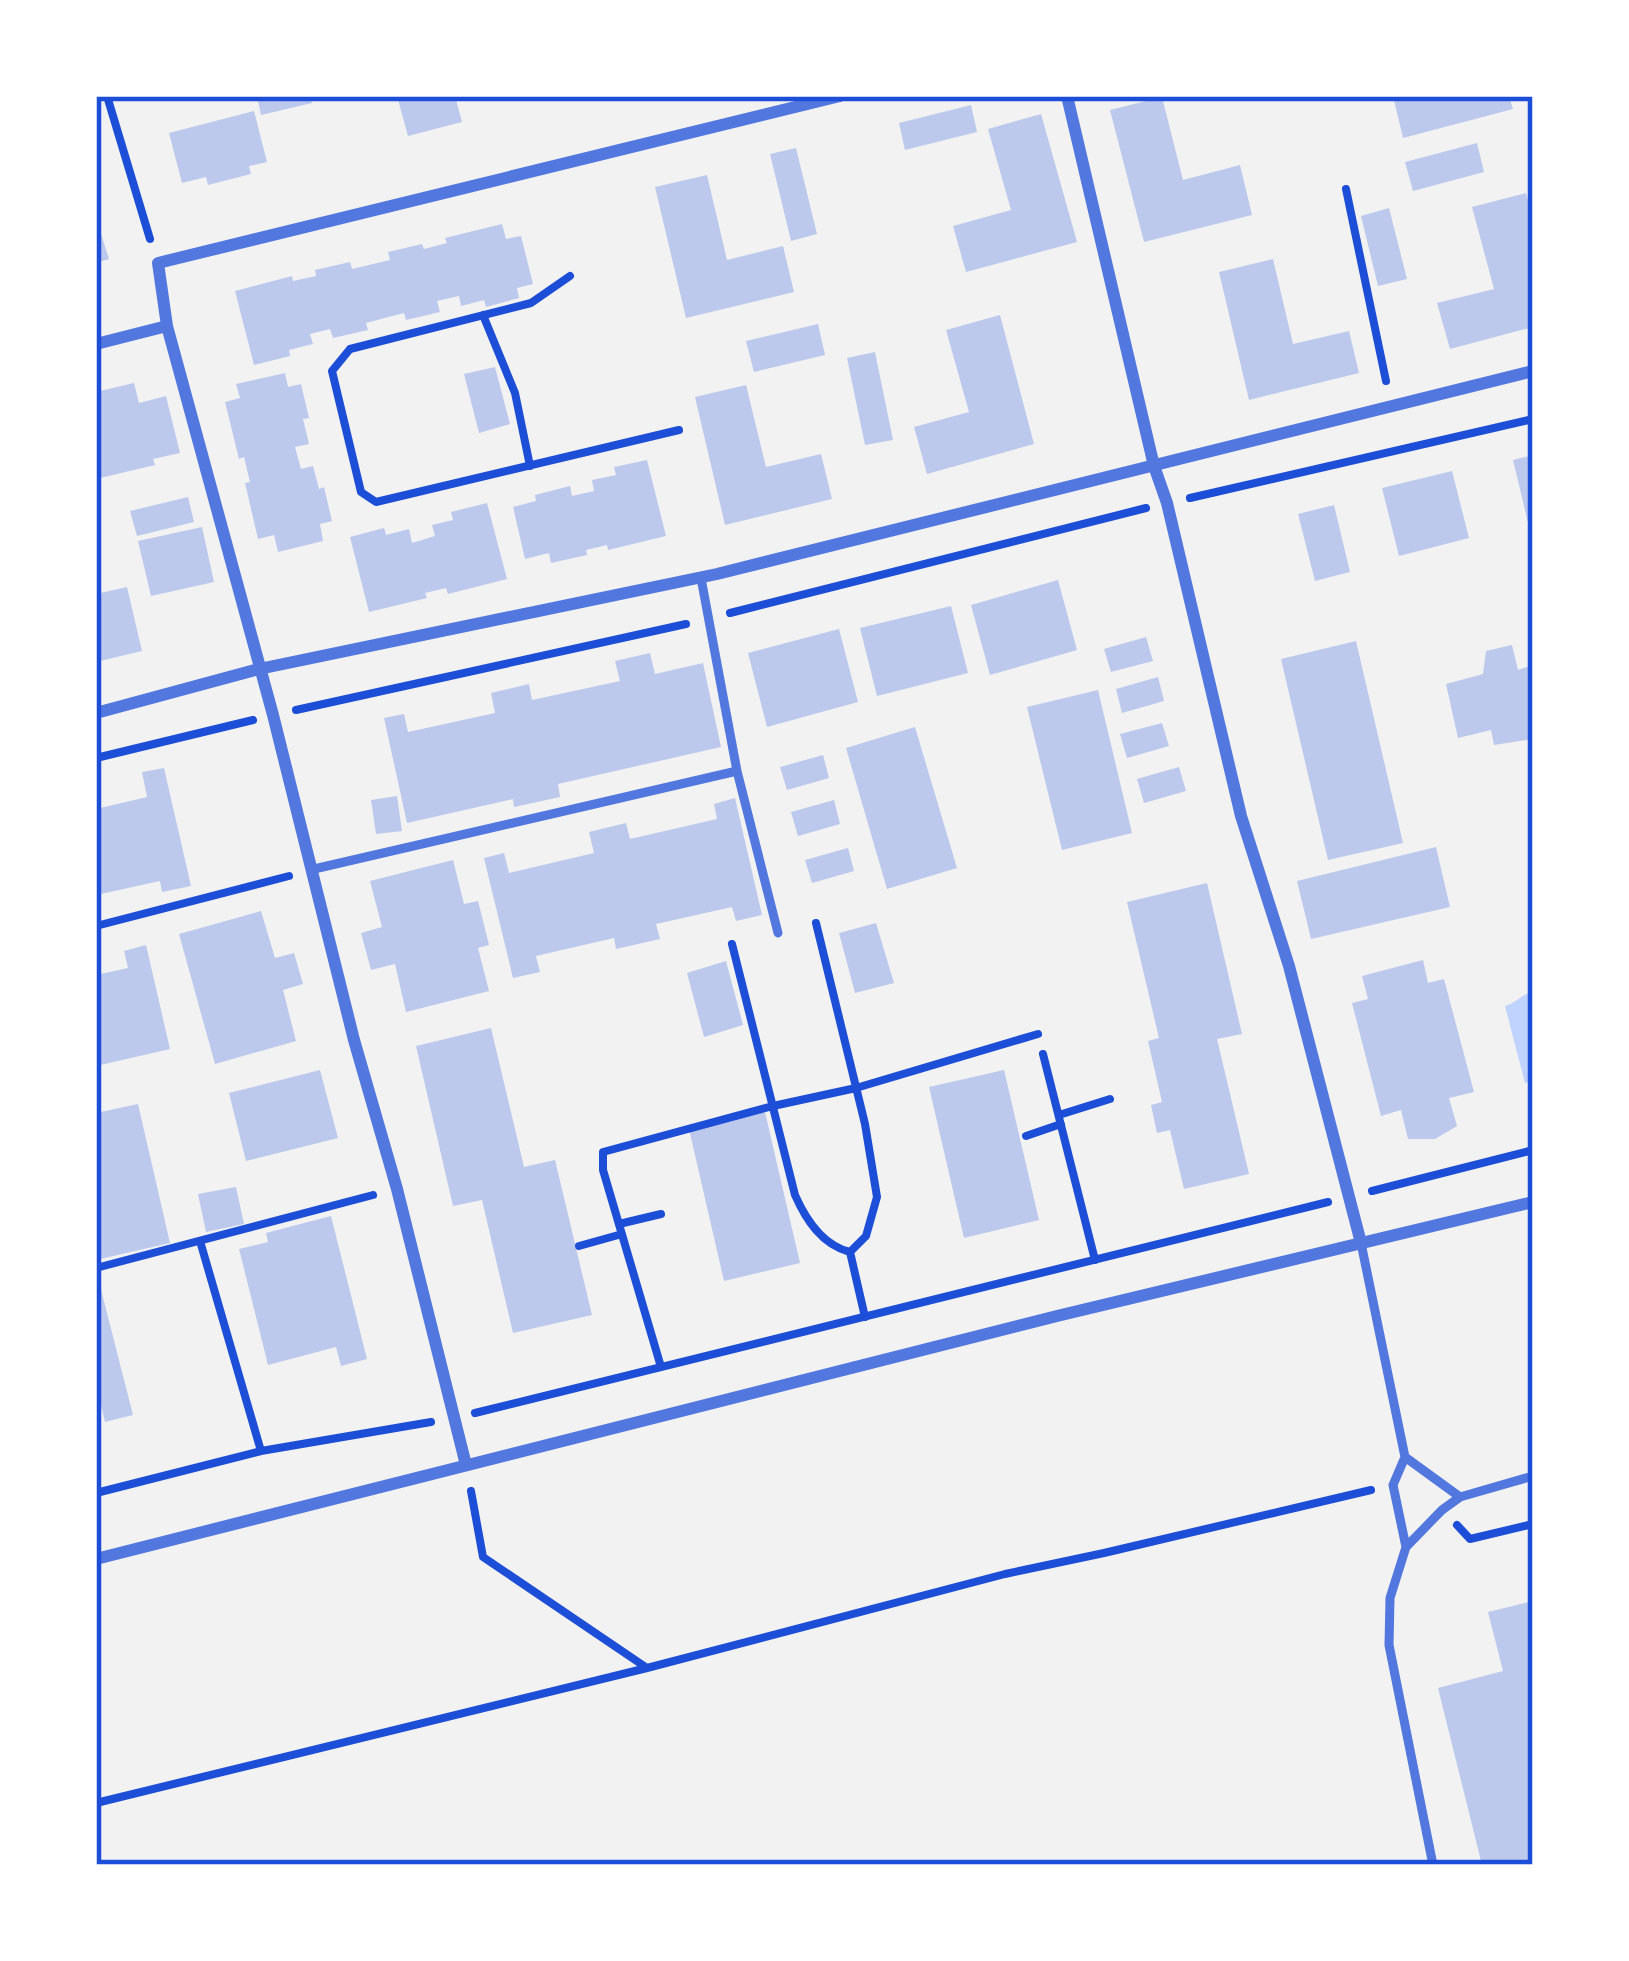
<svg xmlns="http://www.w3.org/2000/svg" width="1629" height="1961" viewBox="0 0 1629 1961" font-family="'Roboto Condensed',sans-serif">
<rect width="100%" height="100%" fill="#f2f2f2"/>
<path fill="#bfd3fe" d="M1529,993L1533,997V1081L1525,1083L1505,1006C1516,1003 1519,997 1529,993Z"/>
<path fill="#bdc9ec" d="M257,96H310L312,103L261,115Z
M397,96H455L462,122L408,136Z
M1393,96H1509L1513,109L1403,138Z
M1162,97L1183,180L1240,165L1252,215L1144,242L1110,110Z
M971,105L977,132L905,150L899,123Z
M254,111L267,162L249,166L251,174L208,185L206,177L182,183L169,133Z
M1041,114L1077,242L966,272L953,226L1011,210L988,129Z
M1477,143L1484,172L1413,191L1405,162Z
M796,148L817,234L791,241L770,154Z
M707,175L727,260L783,246L794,292L686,318L655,187Z
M1526,193L1533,220V327L1450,349L1437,303L1494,289L1472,207Z
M1389,208L1407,279L1378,286L1361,216Z
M96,218L109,259L96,263Z
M502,224L506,239L521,236L533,284L517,288L519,298L486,307L484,300L461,306L459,296L437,301L440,312L406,320L404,313L366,323L368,330L333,338L330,329L310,334L313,344L289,350L290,356L254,365L235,291L292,276L293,281L316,276L315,270L350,262L352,269L390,260L388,252L422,244L424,249L447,243L445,238Z
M1273,259L1293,344L1349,331L1359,373L1249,400L1219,272Z
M1000,315L1034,444L927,474L914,427L969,412L946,330Z
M818,324L825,355L754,372L746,341Z
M875,352L893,440L865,445L847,358Z
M495,367L510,424L479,433L464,374Z
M285,373L288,387L301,384L309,418L303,419L309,444L295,447L301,469L313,466L319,489L324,487L332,521L320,524L323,541L278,552L274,535L258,539L245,483L250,482L244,457L239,459L225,402L240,398L236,384Z
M134,383L139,403L166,396L180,453L153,459L155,465L96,479V392Z
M746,385L766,467L821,454L832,499L725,525L695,397Z
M1533,455V535H1531L1513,460Z
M647,460L666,536L608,550L607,545L586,550L587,555L551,563L549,553L525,559L513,507L536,501L535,495L570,486L572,496L594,491L592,480L616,475L614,467Z
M1452,471L1469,538L1399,556L1382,488Z
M188,497L194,522L137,536L130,511Z
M487,503L507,579L448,594L446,588L425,593L427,598L369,612L350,537L384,528L386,535L409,529L412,543L435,536L432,525L453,520L451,512Z
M1334,505L1350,572L1315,581L1298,514Z
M202,527L214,582L151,596L138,541Z
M1058,580L1077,650L990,675L971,605Z
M127,587L142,651L96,662V594Z
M951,606L968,673L877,696L860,628Z
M839,629L858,702L767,727L748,653Z
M1146,637L1153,661L1111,672L1104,649Z
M1356,641L1403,843L1328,860L1281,659Z
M1512,645L1518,670L1533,665V739L1494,745L1491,730L1458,738L1446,684L1483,674L1486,651Z
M650,653L655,674L703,663L721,747L558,784L560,797L514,807L513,799L407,823L384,718L404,714L408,732L495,713L491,693L529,684L532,700L620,681L615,661Z
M1158,677L1164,701L1122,713L1116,689Z
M1098,690L1132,833L1062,850L1027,707Z
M1162,723L1169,746L1127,758L1120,734Z
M915,727L957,868L887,889L846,748Z
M823,755L829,778L787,790L780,767Z
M1179,767L1186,791L1144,803L1137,779Z
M164,768L191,886L162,892L160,881L96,895V809L147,797L142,772Z
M397,796L402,831L376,834L371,800Z
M735,798L762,915L736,921L732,907L656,924L660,939L616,949L614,938L536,956L540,972L513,978L484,858L504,853L509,873L594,853L589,832L626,823L630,839L717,819L714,804Z
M834,800L840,824L798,836L791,812Z
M1436,847L1450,907L1311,939L1297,881Z
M848,848L854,871L812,883L805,860Z
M453,860L464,904L478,901L489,945L478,948L489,991L406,1012L395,964L371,970L361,933L382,927L370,881Z
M1207,883L1242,1034L1217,1039L1249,1174L1184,1189L1170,1130L1157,1133L1151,1105L1162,1102L1148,1041L1159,1038L1127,902Z
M261,911L275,958L294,953L303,984L283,990L296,1041L215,1064L179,934Z
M876,923L894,983L855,993L839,933Z
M146,945L170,1049L96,1066V975L128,968L124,951Z
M1423,960L1428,983L1444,979L1474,1092L1449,1098L1457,1126L1435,1139H1408L1401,1110L1381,1116L1352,1003L1368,999L1362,976Z
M726,961L743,1025L704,1037L687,973Z
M491,1028L524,1167L555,1160L592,1315L513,1333L482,1200L453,1206L416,1046Z
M320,1070L338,1138L246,1161L229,1093Z
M1004,1070L1039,1220L964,1238L929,1087Z
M138,1104L170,1243L96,1260V1113Z
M765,1112L800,1263L724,1281L689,1129Z
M236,1187L244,1224L206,1232L198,1194Z
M331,1216L367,1359L341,1366L336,1347L268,1365L239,1249L268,1242L266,1233Z
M96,1270L133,1415L105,1422L101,1405L96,1406Z
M1533,1601V1865H1482L1438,1688L1503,1671L1488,1612Z"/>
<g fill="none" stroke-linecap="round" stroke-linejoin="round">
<path stroke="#1d4ed8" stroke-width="8" d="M107,96L150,239
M1346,189L1386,381
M570,276L531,303L350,349L332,371L361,492L376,502L679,430
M483,315L515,393L530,466
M1190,498L1533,419
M730,613L1146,508
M296,710L686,624
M96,758L253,720
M96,926L289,876
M732,944L795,1195C806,1220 822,1245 850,1252L866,1236L877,1197L865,1124L816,923
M1043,1054L1095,1260
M1059,1115L1110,1099
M1026,1136L1061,1124
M1372,1191L1533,1150
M619,1224L661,1214
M200,1241L261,1451
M579,1246L622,1234
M850,1252L865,1317
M96,1268L373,1195
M661,1367L603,1170V1152L773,1106L856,1088L1038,1034
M475,1413L1328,1202
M471,1491L483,1557L647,1668
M96,1493L261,1451L431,1422
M1457,1525L1470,1539L1533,1524
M96,1803L647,1668L1005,1574L1104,1553L1371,1490"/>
<path stroke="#5277de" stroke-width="9" d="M737,771L778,933
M314,869L737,771L701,578
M1361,1243L1405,1457L1460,1497L1533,1476
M1405,1457L1393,1485L1406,1547
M1433,1865L1389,1645L1390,1598L1406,1547L1442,1510L1460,1497"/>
<path stroke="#5277de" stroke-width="12" d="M1067,96L1154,466L1167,503L1241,816L1289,966L1361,1243
M167,326L273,715L354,1040L397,1189L466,1465
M96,344L167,326L158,263L840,96
M96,713L259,669L717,574L1533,371
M96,1559L1057,1316L1533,1202"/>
</g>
<rect width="1629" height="1961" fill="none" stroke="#ffffff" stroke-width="198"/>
<rect x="99" y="99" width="1431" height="1763" fill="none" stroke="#1d4ed8" stroke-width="4.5"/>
</svg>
